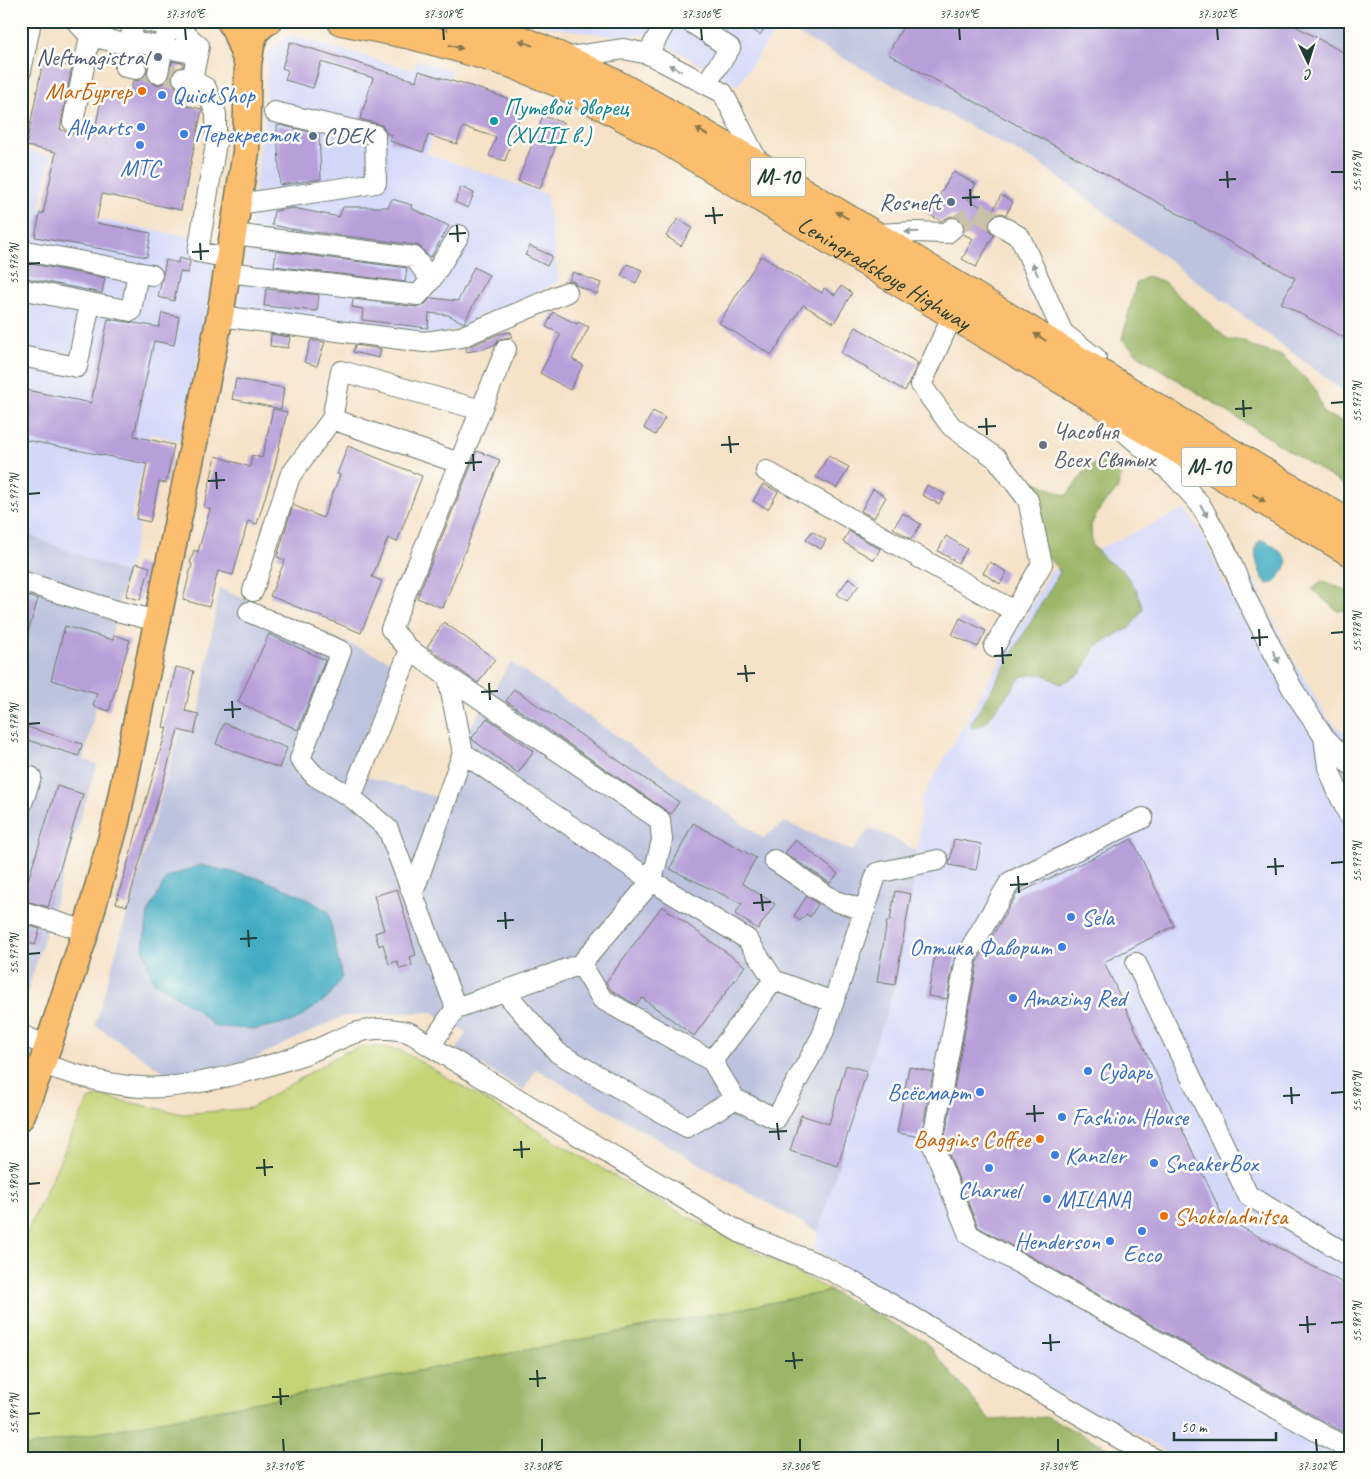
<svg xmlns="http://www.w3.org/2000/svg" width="1371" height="1479" viewBox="0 0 1371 1479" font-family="Caveat,sans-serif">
<rect width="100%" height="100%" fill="#fdfcf7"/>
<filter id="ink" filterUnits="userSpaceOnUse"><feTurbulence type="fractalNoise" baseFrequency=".02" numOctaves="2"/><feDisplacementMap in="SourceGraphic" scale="10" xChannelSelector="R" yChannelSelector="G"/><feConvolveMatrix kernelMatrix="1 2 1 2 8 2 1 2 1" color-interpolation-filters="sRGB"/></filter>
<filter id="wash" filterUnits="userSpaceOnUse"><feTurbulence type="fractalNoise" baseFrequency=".0096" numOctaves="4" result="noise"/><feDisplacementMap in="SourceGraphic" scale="20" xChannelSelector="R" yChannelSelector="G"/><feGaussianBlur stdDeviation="1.12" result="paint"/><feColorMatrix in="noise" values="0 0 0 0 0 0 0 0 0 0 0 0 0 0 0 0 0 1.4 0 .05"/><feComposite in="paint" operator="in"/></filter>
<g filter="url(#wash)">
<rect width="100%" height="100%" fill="#f5e2c8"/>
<path fill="#d3d8f9" d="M543,21H782L737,86L647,34L619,37L542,26Z
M290,35L413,70L417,60L452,71L427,154L546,194L559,282L498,311L480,315L468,326L432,337L238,314L264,122L268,52Z
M21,149L51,156L40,208L191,237L216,265L182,441L150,434L131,520L140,522L127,574L21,532Z
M1185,509L1202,534L1228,590L1253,577L1288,651L1327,718L1350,738V1458H1176L1124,1426L1107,1423L814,1249L818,1232L867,1071L905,923L917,865L921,800L1051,571Z"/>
<path fill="#bcc3de" d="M803,21H1350V396L1039,163L798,34Z
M21,532L127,574L120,598L84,760L97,764L21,1013Z
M219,588L395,663L351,772L436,797L457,748L511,662L763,838L785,822L852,851L870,828L887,835L917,851V865L895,985L867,1071L818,1232L536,1069L524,1090L456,1051L467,1032L432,1012L344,1016L248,1061L173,1078L95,1025L180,731L194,734L199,714Z"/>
<path fill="#c4d476" stroke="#728855" d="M361,1047H383L402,1051L650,1197L831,1291L21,1448V1245L88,1100L100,1096L183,1114L251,1108L341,1054Z"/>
<path fill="#9bb667" stroke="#5d7a4e" d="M1147,276L1163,281L1228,340H1243L1255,348L1283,356L1314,387L1324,414L1350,424V489L1139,356L1122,339L1136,284Z
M1107,459L1122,473L1117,490L1101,507L1091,525L1092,545L1106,560L1123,571L1136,589L1143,609L1131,626L1095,647L1081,673L1061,684L1043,674L1022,676L985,723L972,728L971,724L1060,572L1047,556L1025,477L1066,496L1088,467Z
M1323,581L1350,592V610L1337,611L1312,589Z
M831,1291L924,1340L990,1420L1048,1417L1128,1458H21V1448Z"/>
<path fill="#43acc2" stroke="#31747b" d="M1261,540C1268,541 1273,546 1278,550C1295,563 1284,569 1274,583L1267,584C1259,575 1249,547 1261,540Z
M201,865L262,879L300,895L328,911L342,977L328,998L295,1021L256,1029L215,1027L196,1009L153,981L143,948L148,913L167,877Z"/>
<g id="blocks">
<path fill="#b79fd9" d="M740,21H769L760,35Z
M906,21H1286L1350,56V341L1281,303L1295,278L888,54Z
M290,42L416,81L419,71L458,83L459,82L524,104L505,161L489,156L496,137L463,127L457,144L428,135L423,152L390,141L392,135L386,133L382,125L360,119L373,78L321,62L313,88L285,80L288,70L282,68Z
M43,61L72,67L60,129L71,134L78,133L94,136L103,89L130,95L133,81L140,80L146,74L147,77L151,82L156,85L161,84L167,81L170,76L172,61L183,63V66L175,70L171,76L172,82L175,86L180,90L178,104L202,109L181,210L102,194L96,223L151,233L147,257L35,237L40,213L43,214L56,152L26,146Z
M543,116L564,123L540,189L518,181Z
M280,125L319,134L321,179L280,185L277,126Z
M953,172L976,184L968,199L992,213L1001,195L1013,202L1006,215L1001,213L995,214L990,219L988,224L989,230L994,235L976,267L962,259L973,239L963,234L965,226L962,220L957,217L951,216L941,221L928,214Z
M461,187L474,193L468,208L455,202Z
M392,199L412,205L411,208L449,226L431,257L428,256L420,247L416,245L291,229L272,225L274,211L293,208L339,217L343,207H388Z
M678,219L692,228L681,246L666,236Z
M530,246L552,256L547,266L525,255Z
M276,251L407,268L405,282L274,266Z
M761,256L822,293L824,288L835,295L841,286L852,293L834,323L803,305L772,355L719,323Z
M179,258L190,261L188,273L180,272L174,301L158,297L166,260L178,263Z
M21,262L105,278L102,293L21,277Z
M627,264L642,270L636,283L621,276Z
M474,267L489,275L464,323L448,315L429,313L428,328L362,320L363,309L352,307L353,299L417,307L423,306L431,298L458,301Z
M573,272L601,283L597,294L576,285L574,282L569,280Z
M266,289L319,295L317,311L264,306Z
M553,312L577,324L578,322L589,327L572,359L583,365L570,390L540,373L561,334L546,327Z
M162,313L179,317L174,345L154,341L134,436L174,445L166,483L159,482L150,522L136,519L147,464L21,439V389L91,403L108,319L159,327Z
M856,327L918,363L905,391L841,353Z
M511,332L512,337L499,339L496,344L483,349L467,352L466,348L499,334Z
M271,334L290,337L288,348L270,346Z
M311,340L325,342L317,366L304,362Z
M355,345L381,349L379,358L353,352Z
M236,379L284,388L281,409L232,399Z
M273,409L287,412L275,465L257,524L248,521L233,575L218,571L209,607L183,600L192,564L190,563L194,550L198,552L210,509L204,507L216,456L250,467L252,455L262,458Z
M653,411L665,418L655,435L644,428Z
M348,446L422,476L397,542L388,538L372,577L382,581L361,633L270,596L285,560L277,557L293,505L323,518L340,475L337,474Z
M477,451L500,460L443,608L417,598Z
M828,456L849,467L837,488L816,477Z
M763,484L778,492L768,509L753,501Z
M927,485L945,494L939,504L922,495Z
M873,489L886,497L874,518L861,511Z
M903,513L921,524L911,539L893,528Z
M812,531L826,540L821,549L806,540Z
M849,531L880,549L874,560L843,542Z
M946,536L967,549L958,563L938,551Z
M990,562L1007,572L1000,584L983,573Z
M136,563L150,567L140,600L126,596Z
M849,578L859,585L847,601L837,594Z
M21,594L38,599L24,646L21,645Z
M960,618L986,631L978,647L952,635Z
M444,622L495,659L478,683L427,647Z
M65,626L113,640L114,635L130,640L109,711L93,706L97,693L51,680Z
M269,634L325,660L298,730L238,702Z
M176,667L194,671L185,711L199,714L194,734L178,730L127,906L116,903L167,728L163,727Z
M514,689L679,802L671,814L506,701Z
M487,718L534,751L518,773L473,740L472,738Z
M224,723L287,748L279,768L216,744Z
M21,725L82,744L79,756L21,738Z
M57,786L83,794L48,907L22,900Z
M693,823L756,858L742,883L775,904L758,929L735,914L742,904L670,869Z
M954,839L981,844L976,870L949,865Z
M1132,839L1174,926L1104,962L1223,1217L1350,1287V1436L978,1227L944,1142L978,960L1017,894Z
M796,840L838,874L830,883L785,853Z
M397,889L416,955L410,957L412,966L400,969L397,961L389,964L383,944L379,946L375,933L384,930L374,896Z
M895,891L911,894L895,985L877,982L887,921H890Z
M807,896L818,904L810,917L806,914L800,921L794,916Z
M662,906L745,966L694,1036L642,998L636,1005L611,990L606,982Z
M27,925L40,929L35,945L22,941Z
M936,947L956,950L947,999L928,996Z
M846,1065L867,1071L838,1166L790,1151L801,1115L829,1124Z
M909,1067L933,1072L921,1137L897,1133Z"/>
</g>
</g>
<g filter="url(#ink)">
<use href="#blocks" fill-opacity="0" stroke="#6a7768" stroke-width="1"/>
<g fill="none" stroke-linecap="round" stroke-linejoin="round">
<path stroke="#cac1aa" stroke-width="20" stroke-dasharray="20 10" stroke-linecap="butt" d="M136,69L183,78
M953,228L977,211L1000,225"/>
<g stroke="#6a7768" stroke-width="22">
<path id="minor" d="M76,21L90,36L129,45
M134,21L125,67L136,69
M146,21L178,28L199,46L192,80L183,78
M689,21L730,48L706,84
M130,41L197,54
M648,54L666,21
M563,58L624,49L648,54L723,93L760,166
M21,71L31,21
M158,73L165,36
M192,80L206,88L216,114V143L198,252L230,258
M73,122L90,36
M239,204L376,183L375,135L274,112
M1000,225L1020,237L1063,333L1096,358
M872,232L879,234L914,232L947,233L953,228
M234,234L414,257L431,280
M21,250L152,275
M227,272L418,295L431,280L459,235
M21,289L90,303L77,367L21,356
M90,303L131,311L138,272
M953,314L921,385L951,426L997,459L1028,500L1042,564L994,647
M220,316L424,342L461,337L567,292
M332,419L459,463
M1110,419L1173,474L1200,504L1225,549L1248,602L1292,688L1324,737L1350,764
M766,471L1014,611
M21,581L117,611L158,621
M253,591L290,476L332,419L341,371L481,410
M249,612L341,651L300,759L315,776L351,797L388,829L456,1008L430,1046
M1324,737L1328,767L1338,792L1350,818
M463,753L652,881L747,939L774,980L833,1002
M21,774L31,777L21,806
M351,797L410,650
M1143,818L1010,882L967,954L932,1143L969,1235L1350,1450
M774,860L835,901L865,910
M413,893L463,753L448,677
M21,911L86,931
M1136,963L1248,1195L1350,1256
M581,964L602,999L712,1061L774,980
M504,991L558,1053L687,1127L735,1099L776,1119L822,1036L877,873L938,860
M456,1008L581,964L652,881L662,840L660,820L448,677L410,650L391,629L506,349
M21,1035L48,1046
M712,1061L735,1099
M42,1064C81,1077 122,1090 165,1087C212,1083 260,1069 305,1054C330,1045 351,1030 377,1029C384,1028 401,1030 407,1032C415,1034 423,1042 430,1046L741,1233L818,1264L855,1283L1153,1458"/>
</g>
<g stroke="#6a7768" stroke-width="29">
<path id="major" d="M230,21L235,30L248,64
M21,1117L42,1064L86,931L116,822L220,316L246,152L248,64L251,46L255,32L266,22L269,21"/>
</g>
<g stroke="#6a7768" stroke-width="30">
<g id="highway">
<path id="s1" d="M341,21L411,35L459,48L510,63L559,83L661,137L963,321L1350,552"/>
<path d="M459,21C476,26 493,30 509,36C580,61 646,100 711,138C775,174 838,213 901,251C1050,344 1200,434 1350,524"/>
</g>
</g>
<use href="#minor" stroke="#fff" stroke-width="20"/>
<use href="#major" stroke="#fbbd6e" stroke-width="26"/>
<use href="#highway" stroke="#fbbd6e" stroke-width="28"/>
</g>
<defs><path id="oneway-solid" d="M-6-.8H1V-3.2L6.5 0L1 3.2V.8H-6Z" transform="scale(1.25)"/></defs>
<g fill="#82774e">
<use href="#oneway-solid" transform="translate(526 43) rotate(-158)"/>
<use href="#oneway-solid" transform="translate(456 47) rotate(15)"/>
<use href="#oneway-solid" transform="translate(702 132) rotate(-150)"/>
<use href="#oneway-solid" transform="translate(842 215) rotate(-149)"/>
<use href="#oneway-solid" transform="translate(1040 337) rotate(-148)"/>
<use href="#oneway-solid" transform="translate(1259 498) rotate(31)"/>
</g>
<g fill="#8f9e9a">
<use href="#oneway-solid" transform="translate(675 68) rotate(-153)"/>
<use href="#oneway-solid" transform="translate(912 232) rotate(178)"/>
<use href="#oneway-solid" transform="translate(1035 269) rotate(-114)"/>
<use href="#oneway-solid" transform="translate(1204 511) rotate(61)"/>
<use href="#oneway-solid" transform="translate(1276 657) rotate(63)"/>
</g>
</g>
<path fill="none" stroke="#1f3d34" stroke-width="2" d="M185,28L186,40M443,28L444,40M701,28L702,40M959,28L960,40M1217,28L1218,40M1227,171L1228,188M1331,172H1344M1219,180L1236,179M970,189L971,206M962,198L980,197M713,207L715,224M705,216L723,215M457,225L458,242M449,234L466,233M200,243L201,260M192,252L209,251M28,264L40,263M1243,400L1244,417M1331,403L1344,402M1235,409L1252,408M986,418L987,435M978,427L996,426M729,436L731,453M721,445L739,444M473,454L474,471M465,463L482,462M216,472L217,489M208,481L225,480M28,494L40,493M1259,629L1260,646M1331,633L1344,632M1251,638L1268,637M1002,647L1003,664M994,656L1012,655M745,665L747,682M737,674L755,673M489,683L490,700M481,692L498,691M232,701L233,718M224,710L241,709M28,724L40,723M1275,858L1276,875M1331,863L1344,862M1267,867L1284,866M1018,876L1019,893M1010,885L1028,884M761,894L763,911M753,903L771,902M505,912L506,929M497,921L514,920M248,930L249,947M240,939L257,938M28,954L40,953M1291,1087L1292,1104M1331,1093L1344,1092M1283,1096L1300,1095M1034,1105L1035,1122M1026,1114L1044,1113M777,1123L779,1140M769,1132L787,1131M521,1141L522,1158M513,1150L530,1149M264,1159L265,1176M256,1168L273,1167M28,1184L40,1183M1307,1316L1308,1333M1331,1323L1344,1322M1299,1325L1316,1324M1050,1334L1051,1351M1042,1343L1060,1342M793,1352L795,1369M785,1361L803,1360M537,1370L538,1387M529,1379L546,1378M280,1388L281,1405M272,1397L289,1396M28,1414L40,1413M283,1439L284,1452M542,1439V1452M800,1439V1452M1058,1439V1452M1316,1439L1317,1452"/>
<g fill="#5c6f8a" stroke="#fdfcf7" stroke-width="2">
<circle cx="158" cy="57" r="5"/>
<circle cx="313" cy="136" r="5"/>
<circle cx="951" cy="202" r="5"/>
</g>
<g fill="#e8710a" stroke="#fdfcf7" stroke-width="2">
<circle cx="142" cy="91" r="5"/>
<circle cx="1040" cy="1139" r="5"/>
<circle cx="1164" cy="1216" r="5"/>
</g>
<g fill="#3f7fe0" stroke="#fdfcf7" stroke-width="2">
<circle cx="162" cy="95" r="5"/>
<circle cx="141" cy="127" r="5"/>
<circle cx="184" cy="134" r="5"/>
<circle cx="140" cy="145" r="5"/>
<circle cx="1071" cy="917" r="5"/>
<circle cx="1062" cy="947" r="5"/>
<circle cx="1013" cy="998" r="5"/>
<circle cx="1088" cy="1071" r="5"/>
<circle cx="980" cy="1092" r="5"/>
<circle cx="1062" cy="1117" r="5"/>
<circle cx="1055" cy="1155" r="5"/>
<circle cx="1154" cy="1163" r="5"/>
<circle cx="989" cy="1168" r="5"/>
<circle cx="1047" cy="1199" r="5"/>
<circle cx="1142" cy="1231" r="5"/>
<circle cx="1110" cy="1241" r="5"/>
</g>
<circle fill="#0f9aa8" stroke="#fdfcf7" stroke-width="2" cx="494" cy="121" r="5"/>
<circle fill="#6b7280" stroke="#fdfcf7" stroke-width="2" cx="1043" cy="445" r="5"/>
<g text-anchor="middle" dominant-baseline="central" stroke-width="5" stroke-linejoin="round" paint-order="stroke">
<g fill="#fdfcf7" stroke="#62766e" stroke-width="1">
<rect x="750.5" y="157.5" width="55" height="39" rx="4"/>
<rect x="1181.5" y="447.5" width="55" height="39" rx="4"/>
</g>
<g font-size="22" font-weight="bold" fill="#1f3d34">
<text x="778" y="177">М-10</text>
<text x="1209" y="467">М-10</text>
</g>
<g font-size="24" fill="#4e5e75" stroke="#fdfcf7" text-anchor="end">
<text x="148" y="57">Neftmagistral</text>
<text x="323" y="136" text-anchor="start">CDEK</text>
<text x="941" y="202">Rosneft</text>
</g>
<g font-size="24" fill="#c56008" stroke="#fdfcf7" text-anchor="end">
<text x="132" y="91">МагБургер</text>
<text x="1030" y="1139">Baggins Coffee</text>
<text x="1174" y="1216" text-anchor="start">Shokoladnitsa</text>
</g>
<g font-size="24" fill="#366cbe" stroke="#fdfcf7" text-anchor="start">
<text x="172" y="95">QuickShop</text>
<text x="131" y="127" text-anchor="end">Allparts</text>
<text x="194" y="134">Перекресток</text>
<text x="140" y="168" text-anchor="middle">МТС</text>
<text x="1081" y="917">Sela</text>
<text x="1052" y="947" text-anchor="end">Оптика Фаворит</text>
<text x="1023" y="998">Amazing Red</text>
<text x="1098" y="1071">Сударь</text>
<text x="970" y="1092" text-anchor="end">Всёсмарт</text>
<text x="1072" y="1117">Fashion House</text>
<text x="1065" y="1155">Kanzler</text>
<text x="1164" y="1163">SneakerBox</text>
<text x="989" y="1190" text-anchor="middle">Charuel</text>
<text x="1057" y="1199">MILANA</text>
<text x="1100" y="1241" text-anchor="end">Henderson</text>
<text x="1142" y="1254" text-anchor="middle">Ecco</text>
</g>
<g font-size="24" fill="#0d838f" stroke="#fdfcf7" text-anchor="start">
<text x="504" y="107">Путевой дворец<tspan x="504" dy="28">(XVIII в.)</tspan></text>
</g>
<g font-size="24" fill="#1f3d34" stroke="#fdfcf7">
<text stroke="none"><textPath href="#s1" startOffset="604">Leningradskoye Highway</textPath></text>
</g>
<g font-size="24" fill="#5b616d" stroke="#fdfcf7" text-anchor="start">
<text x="1053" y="431">Часовня<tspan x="1053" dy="28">Всех Святых</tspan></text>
</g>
</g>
<rect width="1371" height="1479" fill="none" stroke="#fdfcf7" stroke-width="55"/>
<g transform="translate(1308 62) rotate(176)" stroke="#fdfcf7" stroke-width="4" paint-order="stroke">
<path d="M0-4L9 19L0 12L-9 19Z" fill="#1f3d34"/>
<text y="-8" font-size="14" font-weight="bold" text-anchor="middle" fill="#1f3d34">С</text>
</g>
<path d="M1174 1432v8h102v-8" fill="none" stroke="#1f3d34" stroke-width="2.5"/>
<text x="1181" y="1432" font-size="15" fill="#1f3d34" stroke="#fdfcf7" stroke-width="4" paint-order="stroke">50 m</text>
<rect x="28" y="28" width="1316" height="1424" fill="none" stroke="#1f3d34" stroke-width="2"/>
<g font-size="12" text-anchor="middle" fill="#1f3d34">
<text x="185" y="18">37.310°E</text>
<text x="443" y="18">37.308°E</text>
<text x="701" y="18">37.306°E</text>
<text x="959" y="18">37.304°E</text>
<text x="1217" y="18">37.302°E</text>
<text transform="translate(1357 172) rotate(-90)" y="4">55.976°N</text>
<text transform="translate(14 264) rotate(-90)" y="4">55.976°N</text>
<text transform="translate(1357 402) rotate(-90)" y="4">55.977°N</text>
<text transform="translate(14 494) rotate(-90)" y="4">55.977°N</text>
<text transform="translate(1357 632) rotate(-90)" y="4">55.978°N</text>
<text transform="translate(14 724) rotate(-90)" y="4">55.978°N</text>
<text transform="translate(1357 862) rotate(-90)" y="4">55.979°N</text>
<text transform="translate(14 954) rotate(-90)" y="4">55.979°N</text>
<text transform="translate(1357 1092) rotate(-90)" y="4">55.980°N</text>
<text transform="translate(14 1184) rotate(-90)" y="4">55.980°N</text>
<text transform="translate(1357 1322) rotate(-90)" y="4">55.981°N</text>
<text transform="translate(14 1414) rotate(-90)" y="4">55.981°N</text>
<text x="284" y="1470">37.310°E</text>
<text x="542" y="1470">37.308°E</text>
<text x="800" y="1470">37.306°E</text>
<text x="1058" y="1470">37.304°E</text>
<text x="1317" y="1470">37.302°E</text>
</g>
</svg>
